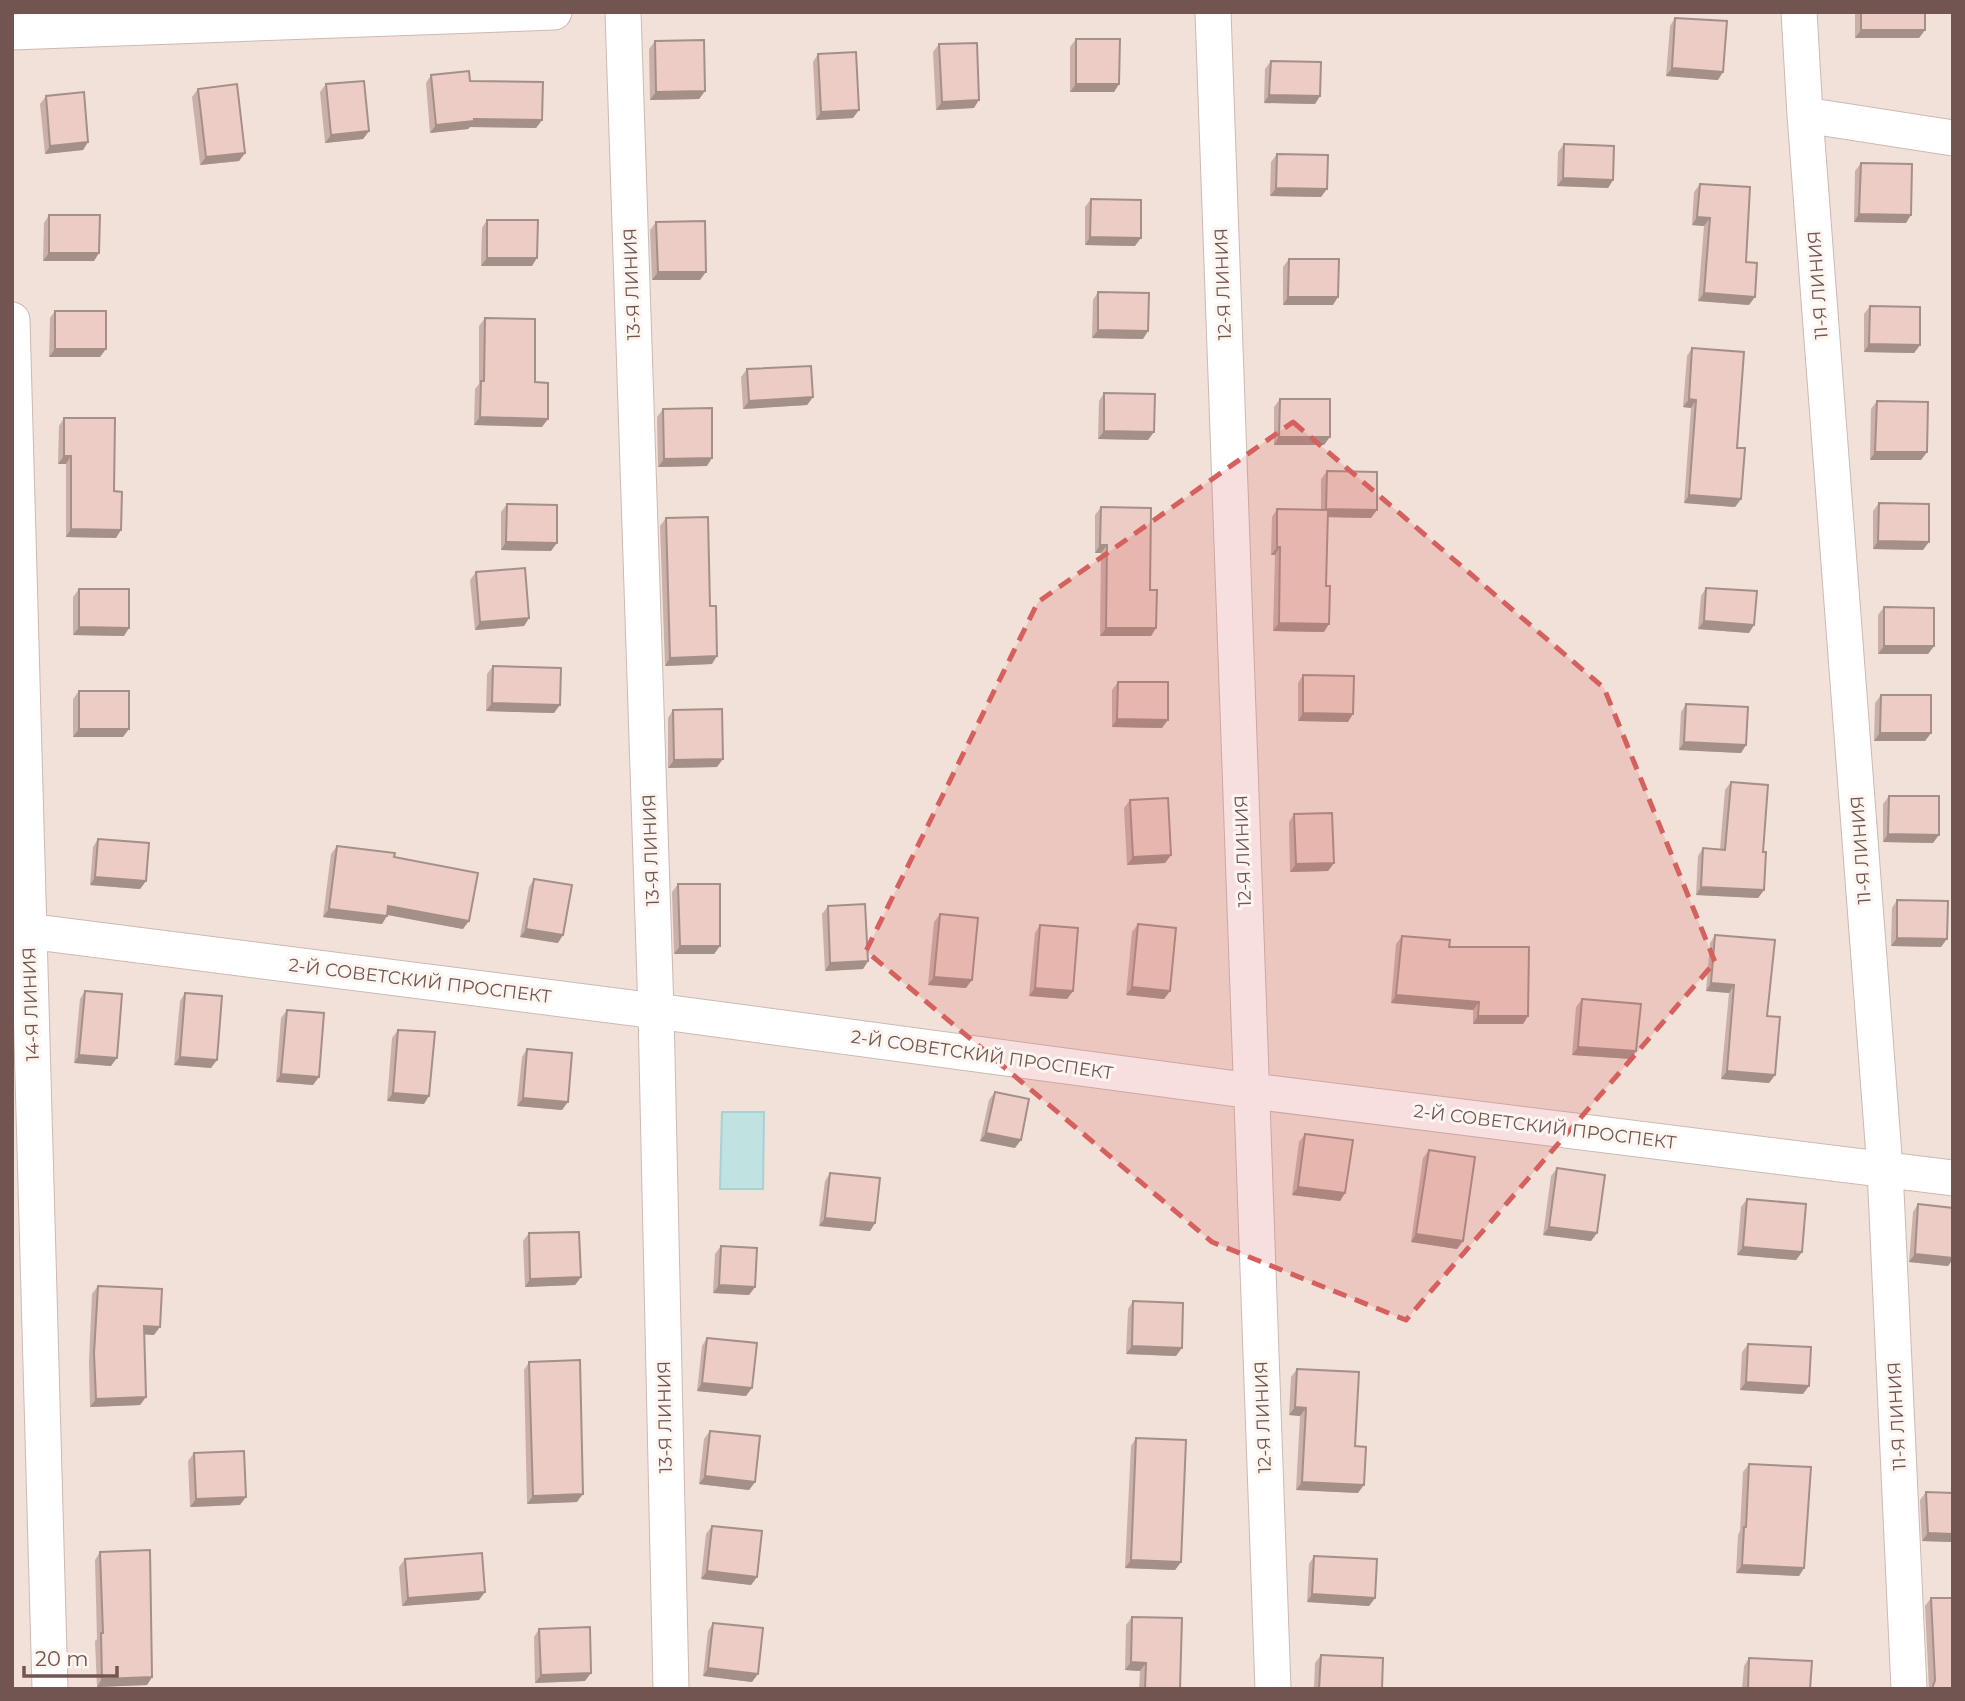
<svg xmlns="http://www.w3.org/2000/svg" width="1965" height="1701" viewBox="0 0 1965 1701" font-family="Montserrat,sans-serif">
<rect width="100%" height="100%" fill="#faf0e9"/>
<path fill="#f1e1d8" d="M12,12H1953V1689H12Z"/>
<path fill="#c0e2e0" stroke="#a7d2d0" stroke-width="2" d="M722,1112H764L763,1189H720Z"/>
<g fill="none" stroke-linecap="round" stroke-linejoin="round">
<g stroke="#cdb9b3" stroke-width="37">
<path id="minor" d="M623,12L656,1011L671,1689
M1213,12L1273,1689
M1799,12L1805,115L1885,1169L1909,1689
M12,32L554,12
M1805,115L1953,138
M12,320L50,1689
M12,929L656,1011L1252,1091L1953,1178"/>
</g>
<use href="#minor" stroke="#fff" stroke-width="35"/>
</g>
<path fill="#cbafa9" d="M1855,12H1925V30L1919,38H1855Z
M1675,18L1718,80L1666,76L1670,26Z
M1076,39L1119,84L1114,92H1070V47Z
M655,41L705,91L699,99L650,100L649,49Z
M939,44L974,108L936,110L933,52Z
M818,54L853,118L816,120L813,62Z
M1271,61L1320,96L1315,104L1264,103L1265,69Z
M431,75L470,81L542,120L536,128L470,127L468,129L430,133L426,83Z
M326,84L369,131L363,139L325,143L320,92Z
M198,89L245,153L239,161L200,165L192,97Z
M46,96L88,142L83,150L45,154L40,104Z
M1564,144L1613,180L1608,188L1557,186L1558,152Z
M1277,154L1321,197L1270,196L1271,162Z
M1861,163L1906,223L1854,222L1855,171Z
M1700,184L1749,305L1698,301L1704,226L1692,225L1694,192Z
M1091,199L1135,246L1085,245V207Z
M49,215L94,261H43L44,223Z
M487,220L532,266H481L482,228Z
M656,222L700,280H652L650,230Z
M1289,259L1333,305H1283V267Z
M1098,292L1143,339L1092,338L1093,300Z
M1870,306L1920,345L1914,353L1864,352V314Z
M55,311L100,357H49L50,318Z
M485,318L535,382L542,427L474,425L475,389L479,384V326Z
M1692,348L1737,448L1741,499L1735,507L1684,503L1691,408L1683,407L1687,356Z
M747,369L813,397L807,405L743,409L741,377Z
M1104,393L1148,440L1098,439L1099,401Z
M1280,399L1324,445H1274V407Z
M1877,401L1927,452L1921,460H1870L1871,409Z
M663,409L707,466L658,467L657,417Z
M64,418L114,491L116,538L66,537V464H58L59,426Z
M1327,471L1371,518L1327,517L1324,632L1273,631L1275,555H1271L1272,517L1277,509H1321V479Z
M1879,503L1923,550L1873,549V511Z
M507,504L551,551L501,550V512Z
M1101,507L1150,590L1156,628L1151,636H1100L1101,553H1095V515Z
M666,518L710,606L712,664L665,666L660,526Z
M476,572L529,618L524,626L475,630L470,580Z
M1706,588L1749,633L1698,629L1701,596Z
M79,589L124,636L73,635V597Z
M1884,607L1934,646L1928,654H1878V615Z
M493,666L554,713L486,711L487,674Z
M1303,675L1348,722L1298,721V683Z
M1118,682L1162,728L1112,727V690Z
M79,691L123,737H73V699Z
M1881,695L1931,733L1925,741H1874L1875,703Z
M1686,704L1746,745L1741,753L1679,750L1681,712Z
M673,710L717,767L668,768V718Z
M1731,782L1764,890L1758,898L1696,895L1698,856L1703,848L1720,849L1725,790Z
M1889,796L1933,843L1883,842V804Z
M1130,800L1171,855L1165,863L1127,865L1124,808Z
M1294,814L1334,863L1328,871L1290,872L1289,822Z
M98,839L146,881L140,889L90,885L93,847Z
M337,846L394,857L463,929L387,915L382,924L323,917L331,854Z
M534,879L558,943L520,937L529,887Z
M678,884L720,946L714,954H674L672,892Z
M1897,900L1941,947L1891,946L1892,908Z
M828,906L868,961L863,969L825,971L822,914Z
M940,914L966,988L928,985L934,922Z
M1138,924L1170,991L1164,999L1126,995L1132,932Z
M1040,925L1073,991L1067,999L1029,996L1035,933Z
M1715,935L1767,1016L1775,1075L1769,1083L1721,1079L1729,993L1706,991L1710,943Z
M1402,936L1528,1016L1523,1024H1473V1010L1391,1003L1396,944Z
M85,991L111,1066L74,1063L80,999Z
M185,993L211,1068L174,1065L180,1001Z
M1582,999L1636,1051L1631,1059L1572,1055L1576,1007Z
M287,1010L313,1085L276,1082L281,1018Z
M398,1030L424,1104L387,1101L392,1038Z
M527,1049L562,1110L517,1106L522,1057Z
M995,1092L1015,1148L980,1141L989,1100Z
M1305,1134L1345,1193L1340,1201L1292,1195L1299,1142Z
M1429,1150L1463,1241L1457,1249L1411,1242L1423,1158Z
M1557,1168L1597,1233L1591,1241L1543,1235L1551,1176Z
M830,1173L875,1223L870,1231L819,1226L825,1181Z
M1747,1199L1802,1252L1796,1260L1737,1255L1741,1207Z
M1918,1204L1953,1208V1259L1948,1266L1909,1262L1913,1212Z
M529,1233L581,1277L575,1285L525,1287L523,1241Z
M721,1246L755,1287L749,1295L713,1293L715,1254Z
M98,1286L154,1335L144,1334L146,1397L140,1405L90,1407L89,1361L92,1294Z
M1133,1301L1176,1356L1126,1354L1128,1309Z
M707,1338L746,1396L697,1391L702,1346Z
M1748,1344L1803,1394L1740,1390L1742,1352Z
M529,1362L577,1502L527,1504L524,1370Z
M1297,1369L1358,1493L1296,1490L1300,1416L1289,1415L1291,1377Z
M710,1431L755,1482L749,1490L699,1484L704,1439Z
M1136,1438L1181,1562L1175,1570L1125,1568L1131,1446Z
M194,1453L240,1505L190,1507L188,1461Z
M1749,1464L1804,1568L1799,1576L1736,1573L1738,1535L1740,1531L1743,1472Z
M1926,1492L1953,1542L1922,1541L1920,1500Z
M712,1526L757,1577L751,1585L701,1579L706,1534Z
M100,1552L152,1677L147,1685L97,1687L95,1641L97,1639L95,1560Z
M1314,1556L1375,1598L1369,1606L1307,1602L1309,1564Z
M405,1559L479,1600L402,1606L399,1567Z
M1931,1598L1953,1689H1929L1925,1606Z
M1132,1617L1180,1689H1139L1140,1671L1125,1670L1126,1625Z
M713,1623L752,1682L703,1676L708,1631Z
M539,1629L585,1681L535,1683L534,1637Z
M1321,1655L1382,1689H1314L1315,1663Z
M1749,1658L1810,1689H1742L1744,1666Z"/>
<path fill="#a58f89" d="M1861,30H1925L1919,38H1855Z
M1672,68L1723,72L1718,80L1666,76Z
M1076,84H1119L1114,92H1070Z
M705,91L699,99L650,100L656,92Z
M1269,95L1320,96L1315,104L1264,103Z
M979,100L974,108L936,110L942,102Z
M859,110L853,118L816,120L821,112Z
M474,119L542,120L536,128L470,127L468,129L430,133L436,125Z
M369,131L363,139L325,143L331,135Z
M88,142L83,150L45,154L50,146Z
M245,153L239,161L200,165L206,157Z
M1563,178L1613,180L1608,188L1557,186Z
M1276,188L1327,189L1321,197L1270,196Z
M1859,214L1911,215L1906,223L1854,222Z
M1697,217L1710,218L1704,226L1692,225Z
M1090,237L1141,238L1135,246L1085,245Z
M49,253H99L94,261H43Z
M487,258H537L532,266H481Z
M658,272H706L700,280H652Z
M1704,293L1755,297L1749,305L1698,301Z
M1288,297H1338L1333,305H1283Z
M1098,330L1148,331L1143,339L1092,338Z
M1869,344L1920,345L1914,353L1864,352Z
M55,349H106L100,357H49Z
M813,397L807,405L743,409L749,401Z
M1689,399L1696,400L1691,408L1683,407Z
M480,417L548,419L542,427L474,425Z
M1104,431L1154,432L1148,440L1098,439Z
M1279,437H1330L1324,445H1274Z
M1875,452H1927L1921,460H1870Z
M64,456H71L66,464H58Z
M712,458L707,466L658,467L664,459Z
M1689,495L1741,499L1735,507L1684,503Z
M1326,509L1377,510L1371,518L1321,517Z
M71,529L121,530L116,538L66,537Z
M1878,541L1929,542L1923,550L1873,549Z
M506,542L557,543L551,551L501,550Z
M1100,545H1107L1101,553H1095Z
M1277,547H1280L1275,555H1271Z
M529,618L524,626L475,630L480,622Z
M1704,621L1754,625L1749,633L1698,629Z
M1279,623L1329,624L1324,632L1273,631Z
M79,627L129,628L124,636L73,635Z
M1106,628H1156L1151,636H1100Z
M1884,646H1934L1928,654H1878Z
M717,656L712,664L665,666L670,658Z
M492,703L560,705L554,713L486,711Z
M1303,713L1353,714L1348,722L1298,721Z
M1117,719L1168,720L1162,728L1112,727Z
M79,729H129L123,737H73Z
M1880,733H1931L1925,741H1874Z
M1684,742L1746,745L1741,753L1679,750Z
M723,759L717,767L668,768L674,760Z
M1888,834L1939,835L1933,843L1883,842Z
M1171,855L1165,863L1127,865L1133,857Z
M1334,863L1328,871L1290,872L1296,864Z
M95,877L146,881L140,889L90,885Z
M1701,887L1764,890L1758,898L1696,895Z
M388,906L469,921L463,929L383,914Z
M329,909L387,916L382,924L323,917Z
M526,929L563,935L558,943L520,937Z
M1897,938L1947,939L1941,947L1891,946Z
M680,946H720L714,954H674Z
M868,961L863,969L825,971L830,963Z
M934,977L972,980L966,988L928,985Z
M1711,983L1734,985L1729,993L1706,991Z
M1132,987L1170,991L1164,999L1126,995Z
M1035,988L1073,991L1067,999L1029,996Z
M1396,995L1479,1002L1473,1010L1391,1003Z
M1478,1016H1528L1523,1024H1473Z
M1578,1047L1636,1051L1631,1059L1572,1055Z
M79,1055L117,1058L111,1066L74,1063Z
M180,1057L217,1060L211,1068L174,1065Z
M1727,1071L1775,1075L1769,1083L1721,1079Z
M281,1074L319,1077L313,1085L276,1082Z
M393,1093L429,1096L424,1104L387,1101Z
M523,1098L568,1102L562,1110L517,1106Z
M986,1133L1021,1140L1015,1148L980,1141Z
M1298,1187L1345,1193L1340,1201L1292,1195Z
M825,1218L875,1223L870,1231L819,1226Z
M1549,1227L1597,1233L1591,1241L1543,1235Z
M1416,1234L1463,1241L1457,1249L1411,1242Z
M1743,1247L1802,1252L1796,1260L1737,1255Z
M1915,1254L1953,1258V1259L1948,1266L1909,1262Z
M581,1277L575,1285L525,1287L530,1279Z
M719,1285L755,1287L749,1295L713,1293Z
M144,1326L160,1327L154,1335L138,1334Z
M1132,1346L1182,1348L1176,1356L1126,1354Z
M1746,1382L1809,1386L1803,1394L1740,1390Z
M702,1383L752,1388L746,1396L697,1391Z
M146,1397L140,1405L90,1407L96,1399Z
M1295,1407L1306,1408L1300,1416L1289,1415Z
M705,1476L755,1482L749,1490L699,1484Z
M1302,1482L1364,1485L1358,1493L1296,1490Z
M583,1494L577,1502L527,1504L533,1496Z
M246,1497L240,1505L190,1507L196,1499Z
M1928,1533L1953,1534V1542L1922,1541Z
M1131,1560L1181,1562L1175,1570L1125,1568Z
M1742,1565L1804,1568L1799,1576L1736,1573Z
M707,1571L757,1577L751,1585L701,1579Z
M485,1592L479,1600L402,1606L408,1598Z
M1312,1594L1375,1598L1369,1606L1307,1602Z
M1131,1662L1146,1663L1140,1671L1125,1670Z
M708,1668L758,1674L752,1682L703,1676Z
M591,1673L585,1681L535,1683L541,1675Z
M152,1677L147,1685L97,1687L102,1679Z"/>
<path fill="#ecccc4" stroke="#a58f89" stroke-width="2" d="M1861,12H1925V30H1861Z
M1675,18L1727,21L1723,72L1672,68Z
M1076,39H1120L1119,84H1076Z
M704,40L705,91L656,92L655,41Z
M977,43L979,100L942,102L939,44Z
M856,52L859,110L821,112L818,54Z
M1271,61L1321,62L1320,96L1269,95Z
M469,71L470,81L543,82L542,120L474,119V121L436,125L431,75Z
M364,81L369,131L331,135L326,84Z
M237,84L245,153L206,157L198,89Z
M84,92L88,142L50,146L46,96Z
M1564,144L1614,146L1613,180L1563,178Z
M1277,154L1328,155L1327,189L1276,188Z
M1861,163L1912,164L1911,215L1859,214Z
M1700,184L1750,187L1746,262L1757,263L1755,297L1704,293L1710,218L1697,217Z
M1091,199L1141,200V238L1090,237Z
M49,215H100L99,253H49Z
M487,220H538L537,258H487Z
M705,221L706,272H658L656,222Z
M1289,259H1339L1338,297H1288Z
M1098,292L1149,293L1148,331L1098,330Z
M1870,306L1920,307V345L1869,344Z
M55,311H106V349H55Z
M485,318L535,319V382L548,383V419L480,417L481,381H484Z
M1692,348L1744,352L1737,448H1745L1741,499L1689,495L1696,400L1689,399Z
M811,366L813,397L749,401L747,369Z
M1104,393L1155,394L1154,432L1104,431Z
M1280,399H1330V437H1279Z
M1877,401L1928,402L1927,452H1875Z
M712,408V458L664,459L663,409Z
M64,418H115L114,491L122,492L121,530L71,529V456H64Z
M1327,471L1377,472V510L1326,509Z
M1879,503L1929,504V542L1878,541Z
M507,504L557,505V543L506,542Z
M1101,507L1151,508L1150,590H1157L1156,628H1106L1107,545H1100Z
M1277,509L1328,510L1326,586H1330L1329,624L1279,623L1280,547H1277Z
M708,517L710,606H716L717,656L670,658L666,518Z
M525,568L529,618L480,622L476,572Z
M1706,588L1757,591L1754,625L1704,621Z
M79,589H129V628L79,627Z
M1884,607L1934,608V646H1884Z
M493,666L561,668L560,705L492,703Z
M1303,675L1354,676L1353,714L1303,713Z
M1118,682H1168V720L1117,719Z
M79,691H129V729H79Z
M1881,695H1931V733H1880Z
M1686,704L1748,707L1746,745L1684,742Z
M722,709L723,759L674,760L673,710Z
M1731,782L1768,785L1763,852H1766L1764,890L1701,887L1703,848L1725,850Z
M1889,796H1939V835L1888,834Z
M1168,798L1171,855L1133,857L1130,800Z
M1332,813L1334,863L1296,864L1294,814Z
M98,839L149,843L146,881L95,877Z
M337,846L395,853L394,857L478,873L469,921L388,906L387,916L329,909Z
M534,879L572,885L563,935L526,929Z
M678,884H720V946H680Z
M1897,900L1948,901L1947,939L1897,938Z
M865,904L868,961L830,963L828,906Z
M940,914L978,918L972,980L934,977Z
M1138,924L1176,928L1170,991L1132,987Z
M1040,925L1078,928L1073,991L1035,988Z
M1715,935L1775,940L1767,1016L1780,1017L1775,1075L1727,1071L1734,985L1711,983Z
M1402,936L1450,940L1449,947H1529L1528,1016H1478L1479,1002L1396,995Z
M85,991L122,994L117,1058L79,1055Z
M185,993L222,996L217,1060L180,1057Z
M1582,999L1641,1004L1636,1051L1578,1047Z
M287,1010L324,1013L319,1077L281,1074Z
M398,1030L435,1032L429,1096L393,1093Z
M527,1049L572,1053L568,1102L523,1098Z
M995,1092L1029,1099L1021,1140L986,1133Z
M1305,1134L1353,1140L1345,1193L1298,1187Z
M1429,1150L1475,1157L1463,1241L1416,1234Z
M1557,1168L1605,1175L1597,1233L1549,1227Z
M830,1173L880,1178L875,1223L825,1218Z
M1747,1199L1806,1204L1802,1252L1743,1247Z
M1918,1204L1953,1208V1258L1915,1254Z
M579,1232L581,1277L530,1279L529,1233Z
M721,1246L757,1248L755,1287L719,1285Z
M98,1286L162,1289L160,1327L144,1326L146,1397L96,1399L94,1353Z
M1133,1301L1183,1303L1182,1348L1132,1346Z
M707,1338L757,1343L752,1388L702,1383Z
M1748,1344L1811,1347L1809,1386L1746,1382Z
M580,1360L583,1494L533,1496L529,1362Z
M1297,1369L1359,1372L1355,1446L1366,1447L1364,1485L1302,1482L1306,1408L1295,1407Z
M710,1431L760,1436L755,1482L705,1476Z
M1136,1438L1186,1440L1181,1562L1131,1560Z
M244,1451L246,1497L196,1499L194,1453Z
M1749,1464L1811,1467L1804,1568L1742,1565L1744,1527H1746Z
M1926,1492L1953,1493V1534L1928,1533Z
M712,1526L762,1531L757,1577L707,1571Z
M150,1550L152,1677L102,1679L101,1633H103L100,1552Z
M482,1553L485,1592L408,1598L405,1559Z
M1314,1556L1377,1559L1375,1598L1312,1594Z
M1931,1598H1953V1689H1932L1935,1680Z
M1132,1617L1182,1618L1180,1689H1145L1146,1663L1131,1662Z
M713,1623L763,1628L758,1674L708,1668Z
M590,1627L591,1673L541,1675L539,1629Z
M1321,1655L1383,1658L1382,1689H1319Z
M1749,1658L1812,1661L1810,1689H1748Z"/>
<path fill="#d5605d" fill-opacity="0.2" stroke="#d5605d" stroke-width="5" stroke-dasharray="14 9" stroke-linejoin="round" d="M1293,422L1604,688L1715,962L1406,1320L1212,1242L866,951L1038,602Z"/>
<g text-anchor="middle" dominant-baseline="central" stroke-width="6" stroke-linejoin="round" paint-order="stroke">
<g font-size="18" fill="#725550" stroke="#fdf5ef">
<text transform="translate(632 284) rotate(-92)">13-Я ЛИНИЯ</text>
<text transform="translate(1223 284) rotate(-92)">12-Я ЛИНИЯ</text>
<text transform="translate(1818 285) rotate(-94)">11-Я ЛИНИЯ</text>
<text transform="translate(651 850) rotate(-92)">13-Я ЛИНИЯ</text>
<text transform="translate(1861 850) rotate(-94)">11-Я ЛИНИЯ</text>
<text transform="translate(1243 851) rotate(-92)">12-Я ЛИНИЯ</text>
<text transform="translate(420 981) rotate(7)">2-Й СОВЕТСКИЙ ПРОСПЕКТ</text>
<text transform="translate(31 1004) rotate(-92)">14-Я ЛИНИЯ</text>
<text transform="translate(982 1055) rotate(8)">2-Й СОВЕТСКИЙ ПРОСПЕКТ</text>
<text transform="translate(1545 1127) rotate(7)">2-Й СОВЕТСКИЙ ПРОСПЕКТ</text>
<text transform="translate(1897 1416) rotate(-93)">11-Я ЛИНИЯ</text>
<text transform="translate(665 1417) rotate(-91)">13-Я ЛИНИЯ</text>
<text transform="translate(1263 1417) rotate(-92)">12-Я ЛИНИЯ</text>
</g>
</g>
<rect width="1965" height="1701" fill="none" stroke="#725550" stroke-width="28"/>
<path d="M24 1666v10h93v-10" fill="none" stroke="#725550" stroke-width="3.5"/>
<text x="35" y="1666" font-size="21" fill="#725550" stroke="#fdf5ef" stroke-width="5" paint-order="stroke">20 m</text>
</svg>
